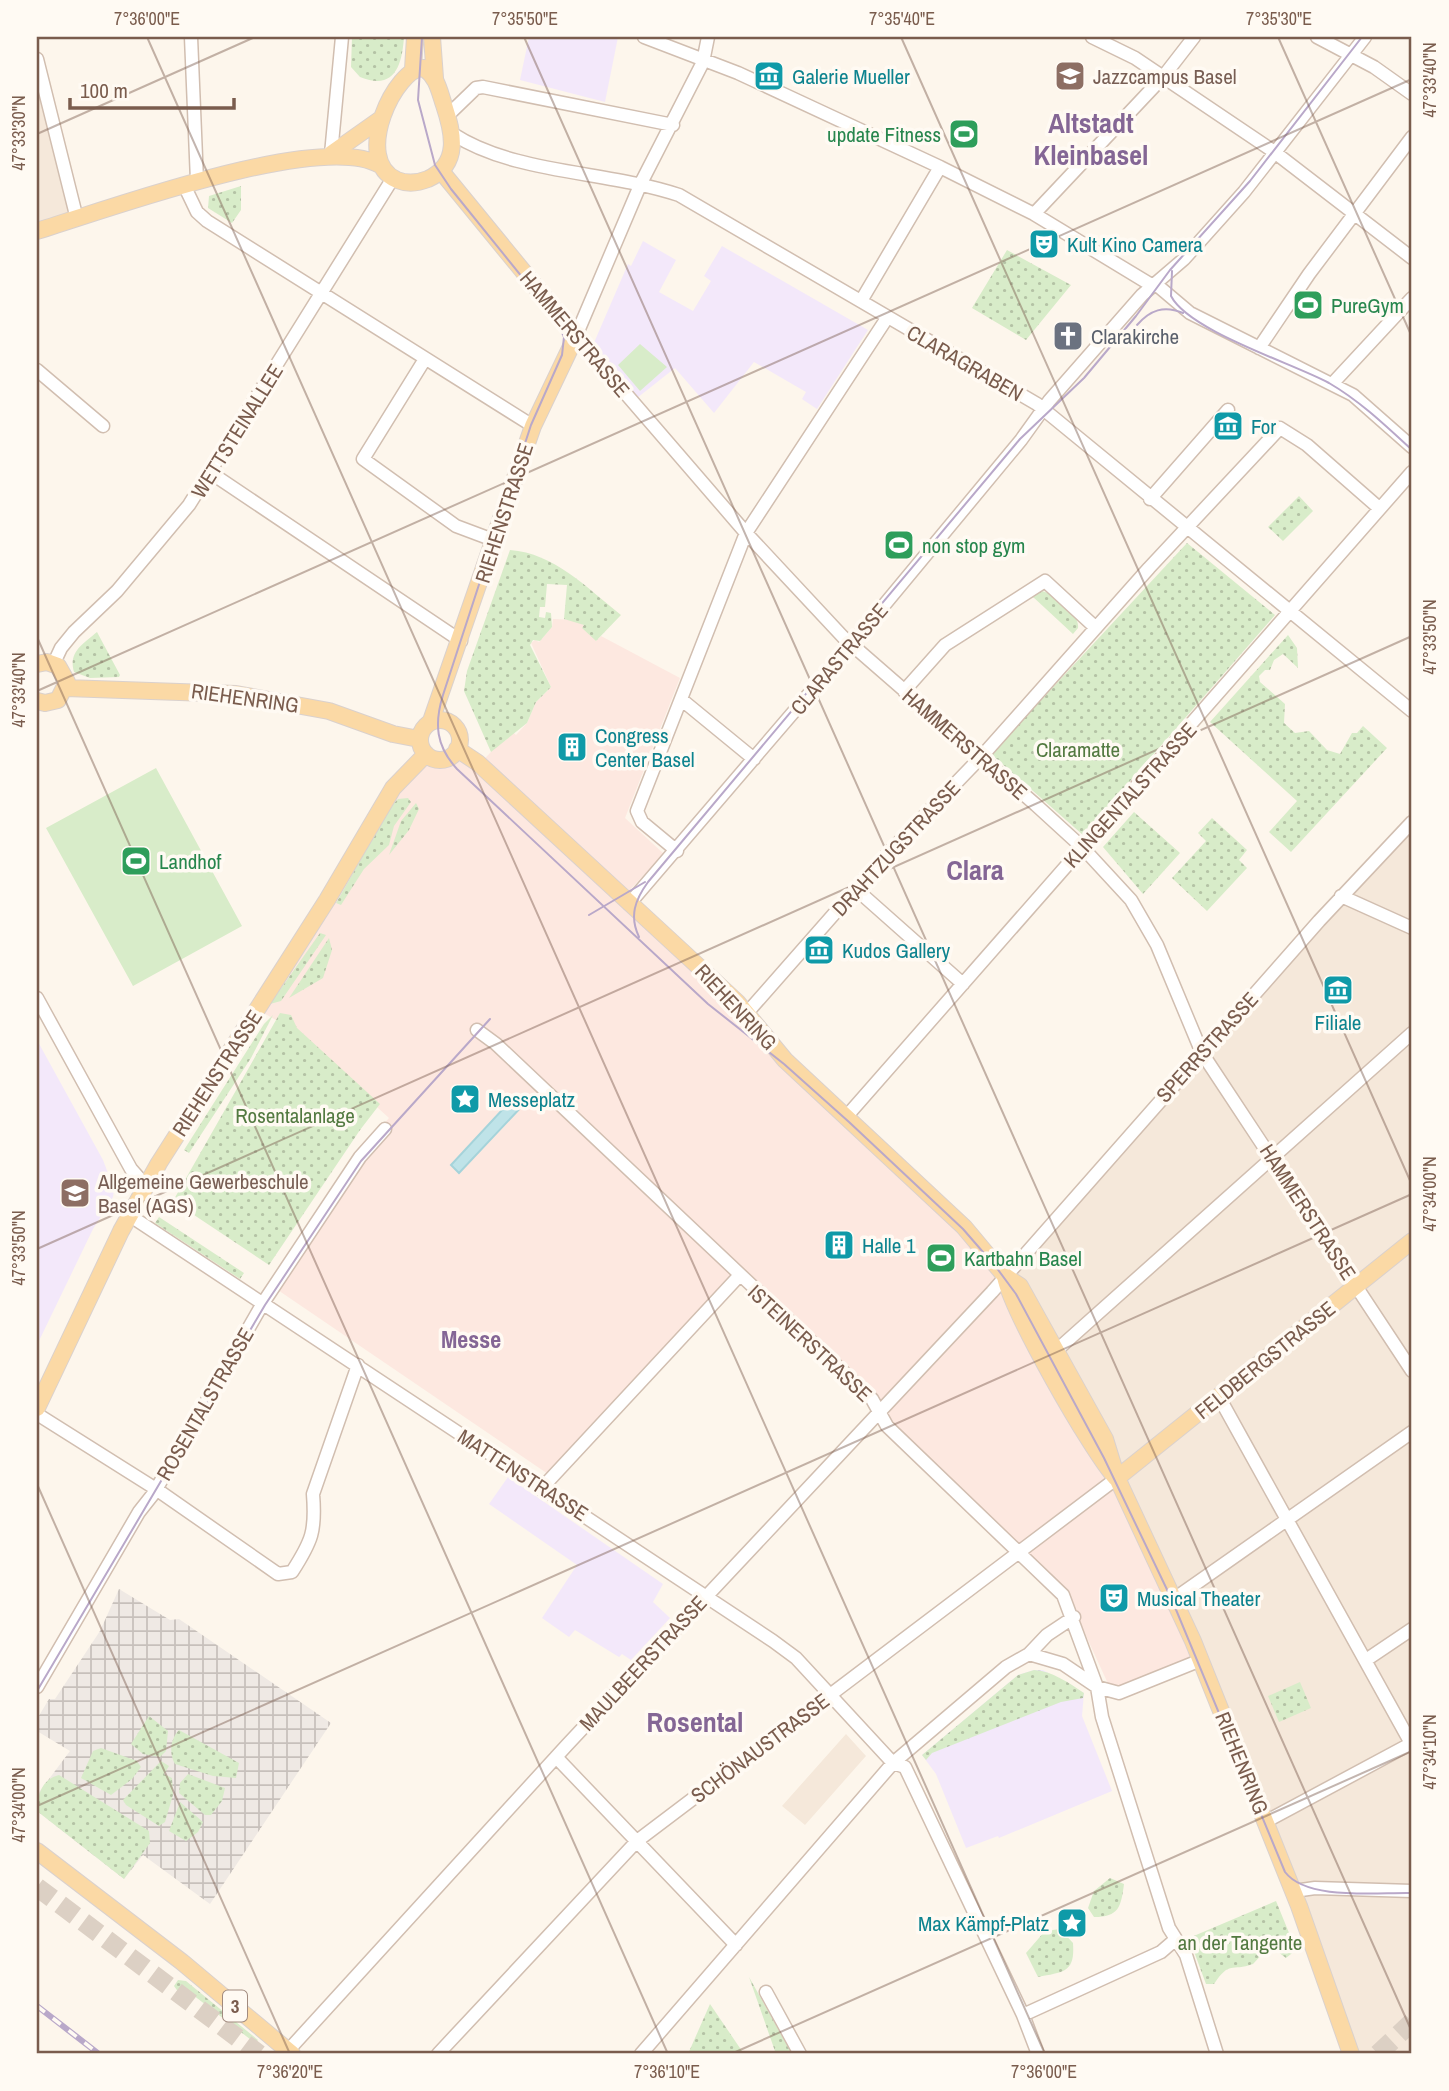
<svg xmlns="http://www.w3.org/2000/svg" width="1449" height="2091" viewBox="0 0 1449 2091" font-family="'Archivo Narrow',sans-serif">
<defs>
<pattern id="industrial-grid" width="8" height="8" patternUnits="userSpaceOnUse" patternTransform="scale(1.75)"><rect width="8" height="8" fill="#efe9e4"/><path d="M0 4h8M4 0v8" fill="none" stroke="#c7c0bb"/></pattern>
<pattern id="green-dots" width="8" height="8" patternUnits="userSpaceOnUse" patternTransform="scale(1.75)"><rect width="8" height="8" fill="#d8ecc9"/><path d="M2 2h.1M6 6h.1" fill="none" stroke="#b4c2a5" stroke-width="1.8" stroke-linecap="round"/></pattern>
</defs>
<rect width="100%" height="100%" fill="#fdf6ec"/>
<path fill="#f5e8da" d="M37,74L72,211L37,223Z
M1412,823V2054H1353L1332,1986L1106,1452L1007,1274Z
M846,1734L866,1756L805,1825L782,1806Z"/>
<path fill="#fde8e0" d="M553,619L575,620L585,626L596,641L601,636L680,678L625,818L664,854L620,900L739,1009L761,1044L985,1258L999,1276L1107,1472L1194,1657L1124,1688H1110L1066,1592L890,1424L738,1269L548,1474L269,1284L353,1159L389,1118L290,1028L260,1011L395,793L427,759L464,762L476,768L503,739L505,741L513,732L516,735L527,723L536,702L551,687L531,643L535,640L539,642L552,627Z"/>
<path fill="url(#industrial-grid)" d="M119,1589L170,1620L179,1619L331,1723L210,1904L143,1855L124,1879L37,1811V1795L70,1751L37,1731V1719L49,1699H55L100,1631Z"/>
<path fill="#f3e8fa" d="M529,37H618L605,102L520,80Z
M643,241L676,260L659,292L693,311L711,281L704,276L722,246L868,330L817,409L802,399L806,392L754,362L714,413L675,368L637,398L593,345L628,264L631,266Z
M37,1040L103,1160L114,1189L113,1197L93,1229L37,1345Z
M508,1477L663,1584L653,1602L670,1618L631,1660L622,1654L619,1657L575,1630L569,1637L542,1618L577,1565L489,1504Z
M1034,1670H1043L1084,1693L1082,1716L1112,1791L999,1838L998,1836L966,1848L936,1774L922,1755L1018,1675Z"/>
<path fill="url(#green-dots)" d="M352,37H404C402,65 395,91 360,77L351,67Z
M241,186V210L232,223L208,208L209,196Z
M1007,250L1071,285L1026,340L972,308Z
M1299,496L1313,511L1283,541L1268,527Z
M1187,543L1275,615L1083,835L991,754Z
M510,550C554,553 587,588 621,615L596,641L582,628L584,625L564,619L567,585L547,584L545,607H540L539,617L545,618L546,612L551,613L552,627L540,641L533,640L530,645L551,687L536,702L527,723L491,752L464,691L467,671Z
M1042,591C1055,594 1080,613 1078,628L1073,634L1032,596Z
M97,632L120,675L119,677L90,678L74,672C68,652 83,644 97,632Z
M1288,635L1297,648L1298,668L1283,654L1274,660L1270,670H1265L1259,676L1260,682L1285,704L1284,723L1295,733L1309,731L1327,750L1340,754L1352,733H1357L1363,726L1387,748L1291,852L1269,832L1297,801L1210,722Z
M408,798L411,802L394,826L389,845L364,869L341,905L336,903L392,805L398,799Z
M416,803L419,809L409,830L389,855L401,821Z
M1134,812L1180,853L1143,894L1103,847Z
M1212,818L1247,850L1239,860L1247,868L1207,911L1172,878L1206,841L1198,833Z
M320,933L326,935L281,1001L270,1004Z
M329,938L332,950L323,978L289,998Z
M280,1013L291,1015L297,1028L380,1104L360,1130L269,1265L173,1201Z
M273,1015L251,1058L189,1153L184,1150L264,1024Z
M159,1217L244,1273L240,1279L155,1223Z
M1034,1670C1052,1671 1069,1683 1084,1693L1083,1698L1061,1702L932,1753L926,1760L922,1755L1018,1675Z
M1300,1682L1311,1708L1279,1722L1268,1696Z
M149,1716L168,1731L166,1751L160,1757L143,1754L131,1744Z
M179,1730L239,1763L236,1778L213,1776L175,1764C169,1754 170,1739 179,1730Z
M101,1748L137,1761L141,1767L132,1779L111,1795L81,1778L93,1751Z
M161,1761L169,1766L164,1774L172,1778L173,1795L165,1822L159,1826L126,1805L123,1800Z
M188,1774L225,1788L222,1801L211,1815H205L179,1793L180,1783Z
M59,1775L149,1831L150,1843L124,1879L37,1811C37,1795 42,1779 59,1775Z
M180,1802L203,1822L198,1832L186,1841L169,1831Z
M1110,1878L1124,1884C1121,1907 1119,1917 1094,1917L1088,1908L1094,1891Z
M1276,1901L1296,1950L1286,1958L1274,1949H1267L1253,1964C1231,1972 1230,1960 1214,1984H1206L1189,1938Z
M1060,1929L1073,1943C1075,1972 1065,1972 1038,1977L1026,1953L1045,1931Z
M749,1977L792,2054H776Z
M178,1980L186,1981L258,2040L255,2043L184,1988L179,1993L174,1986Z
M710,2004L744,2054H688Z"/>
<path fill="#d8ecc9" d="M640,344L667,367L640,391L618,365Z
M156,768L242,926L133,986L46,828Z"/>
<path fill="#bfe3e8" stroke="#a5d3da" stroke-width="2" d="M516,1095L525,1103L459,1173L451,1165Z"/>
<g fill="none" stroke-linecap="round" stroke-linejoin="round">
<path stroke="#dcd0c4" stroke-width="19" stroke-dasharray="19 10" stroke-linecap="butt" d="M37,1887L259,2054
M1378,2054L1412,2022"/>
<g stroke="#d1beb0" stroke-width="15">
<path id="minor" d="M191,37L197,181
M644,37L738,73L940,167L1034,214L1153,286H1158L1190,313L1353,395L1412,447
M708,37L703,62L641,183L576,336L746,533L843,637L1036,805L1083,848L1131,900L1157,945L1202,1053L1412,1371
M1092,37L1135,58L1273,151L1412,258
M1317,37L1374,67L1412,94
M37,59L77,219
M447,116L476,88L483,87L673,125
M453,134C514,174 608,171 679,195L1037,404L1412,711
M331,154L342,37
M184,185L197,212L207,221L533,426
M1034,214L1163,77L1194,37
M861,301L940,167
M1259,348L1309,274L1412,137
M425,359L363,459L456,526L496,541
M37,370L103,426
M1333,383L1412,298
M211,473L461,641
M1150,499L1228,410
M54,663L61,648L74,632L117,591L189,505L393,178
M904,691L945,645L1045,581L1096,628
M682,700L754,759
M677,851L642,822L637,811L746,533L887,318
M857,890L963,984
M1341,896L1412,928
M629,904L851,645L1021,440L1049,401L1142,295L1184,259L1244,192L1365,37
M37,998L131,1169L146,1186
M746,1014L877,865L982,756L1149,568L1280,428L1307,445L1379,508
M477,1030L496,1044L872,1399L887,1426L1063,1595L1097,1687L1102,1717L1169,1928L1186,1955L1217,2054
M846,1117L1412,472
M129,1215L773,1641L796,1658L893,1763L905,1767L1023,2015L1038,2054
M1058,1349L1412,1033
M1219,1397L1412,1745
M37,1414L156,1489L278,1574L292,1572C312,1541 316,1531 313,1494L358,1365
M541,1489L739,1276
M1174,1599L1412,1432
M1029,1654L1047,1635L1074,1617
M1366,1660L1412,1629
M37,1687L139,1512L154,1493L263,1303L360,1157L385,1129
M556,1757L736,1945
M1265,1822L1412,1743
M1294,1891L1315,1888L1412,1891
M766,1992L800,2054
M1023,2015L1161,1952L1176,1939
M285,2054L567,1745L992,1292L1319,921L1412,822
M438,2054L637,1841L1117,1478
M641,2054L893,1763L1006,1667L1029,1654L1063,1664L1097,1687L1119,1693L1201,1660"/>
</g>
<g stroke="#dad1cd" stroke-width="18">
<path id="major" d="M432,37L435,78
M424,68C437,77 439,90 444,105C453,132 461,164 428,179C418,183 407,184 397,180C351,160 396,66 424,68Z
M413,69L415,37
M331,154L382,118
M37,231C106,210 320,131 380,165
M37,664L47,662L58,666L67,682L58,700L45,703L37,701
M66,688L236,694L329,711L393,734L419,739
M420 740a20 20 0 1 1 40 0a20 20 0 1 1-40 0Z
M431,721L533,426L576,336L441,171
M457,749L478,763L737,1002L785,1060L964,1227L1005,1276L1020,1286L1105,1439L1117,1478L1193,1641L1299,1906L1351,2054
M1005,1276C1011,1310 1092,1452 1116,1478
M37,1408L121,1231L159,1163L327,900L393,788L426,754
M1117,1478L1412,1241
M37,1851L182,1962L292,2054"/>
</g>
<use href="#minor" stroke="#fff" stroke-width="12"/>
<use href="#major" stroke="#fbd9a5" stroke-width="16"/>
<path stroke="#b9a8c9" stroke-width="2" d="M422,37L418,100L435,165L451,189L556,319L564,337L562,355L531,425L443,695C434,724 436,746 457,769L708,1004L784,1064L849,1122L963,1229L996,1267L1016,1294L1104,1458L1172,1600L1285,1872C1307,1901 1378,1892 1412,1893
M1172,271L1171,296C1189,331 1292,363 1329,383C1360,401 1386,426 1412,450
M1137,325C1150,310 1164,305 1183,313
M589,915L645,882
M639,937C629,916 635,900 648,882L1020,439L1084,378L1136,316L1170,270L1250,181L1362,37
M37,1691L265,1305L361,1161L490,1019"/>
<g stroke="#b9a8c9" stroke-width="6">
<path id="rail" d="M37,2006L99,2054"/>
</g>
<use href="#rail" stroke="#fffaf3" stroke-width="3.5" stroke-dasharray="10" stroke-linecap="butt"/>
</g>
<path fill="none" stroke="#7a5c4d" stroke-width="2" stroke-opacity="0.45" d="M147,37L1045,2054M524,37L1412,2032M901,37L1412,1185M1278,37L1412,337M37,134L255,37M37,637L668,2054M37,691L1412,79M37,1249L1412,636M37,1484L290,2054M37,1806L1412,1194M731,2054L1412,1751"/>
<defs>
<g id="museum-square" transform="scale(1.575)"><rect x="-9" y="-9" width="18" height="18" rx="4" fill="#0f9aa8" stroke="#fffaf3"/><path d="M0-6L6-3V-2H-6V-3ZM-5-1h2V3h-2ZM-1-1h2V3h-2ZM3-1h2V3H3ZM-6 4H6V6H-6Z" fill="#fff"/></g>
<g id="university-square" transform="scale(1.575)"><rect x="-9" y="-9" width="18" height="18" rx="4" fill="#8d6e63" stroke="#fffaf3"/><path d="M0-5L7-2L0 1L-7-2ZM-4 1L0 2.5L4 1V4Q0 6-4 4Z" fill="#fff"/></g>
<g id="stadium-square" transform="scale(1.575)"><rect x="-9" y="-9" width="18" height="18" rx="4" fill="#2e9e5b" stroke="#fffaf3"/><path d="M0-5a6.5 5 0 1 0 0 10a6.5 5 0 1 0 0-10ZM-3.5-1.8h7v3.6h-7Z" fill="#fff"/></g>
<g id="theatre-square" transform="scale(1.575)"><rect x="-9" y="-9" width="18" height="18" rx="4" fill="#0f9aa8" stroke="#fffaf3"/><path d="M-5-5.5Q0-4 5-5.5V0Q5 5 0 6Q-5 5-5 0ZM-3.3-2.5H-1v1.5H-3.3ZM1-2.5H3.3v1.5H1ZM-2.8 1Q0 5.5 2.8 1Z" fill="#fff"/></g>
<g id="church-square" transform="scale(1.575)"><rect x="-9" y="-9" width="18" height="18" rx="4" fill="#6b7280" stroke="#fffaf3"/><path d="M-1.2-6h2.4v3.5h3.3v2.4h-3.3V6h-2.4V-.1h-3.3v-2.4h3.3Z" fill="#fff"/></g>
<g id="building-square" transform="scale(1.575)"><rect x="-9" y="-9" width="18" height="18" rx="4" fill="#0f9aa8" stroke="#fffaf3"/><path d="M-4-6H4V6H1V3H-1V6H-4ZM-2.5-4.3h1.7v1.8h-1.7ZM.8-4.3h1.7v1.8H.8ZM-2.5-1h1.7V.8h-1.7ZM.8-1h1.7V.8H.8Z" fill="#fff"/></g>
<g id="sight-square" transform="scale(1.575)"><rect x="-9" y="-9" width="18" height="18" rx="4" fill="#0f9aa8" stroke="#fffaf3"/><path d="M0-6L1.8-2.2L6-1.7L2.9 1.2L3.7 5.4L0 3.3L-3.7 5.4L-2.9 1.2L-6-1.7L-1.8-2.2Z" fill="#fff"/></g>
<g id="school-square" transform="scale(1.575)"><rect x="-9" y="-9" width="18" height="18" rx="4" fill="#8d6e63" stroke="#fffaf3"/><path d="M0-5L7-2L0 1L-7-2ZM-4 1L0 2.5L4 1V4Q0 6-4 4Z" fill="#fff"/></g>
</defs>
<g fill-rule="evenodd">
<use href="#museum-square" x="769" y="76"/>
<use href="#university-square" x="1070" y="76"/>
<use href="#stadium-square" x="964" y="134"/>
<use href="#theatre-square" x="1044" y="244"/>
<use href="#stadium-square" x="1308" y="305"/>
<use href="#church-square" x="1068" y="336"/>
<use href="#museum-square" x="1228" y="426"/>
<use href="#stadium-square" x="899" y="545"/>
<use href="#building-square" x="572" y="747"/>
<use href="#stadium-square" x="136" y="861"/>
<use href="#museum-square" x="819" y="950"/>
<use href="#museum-square" x="1338" y="990"/>
<use href="#sight-square" x="465" y="1099"/>
<use href="#school-square" x="75" y="1193"/>
<use href="#building-square" x="839" y="1245"/>
<use href="#stadium-square" x="941" y="1258"/>
<use href="#theatre-square" x="1114" y="1598"/>
<use href="#sight-square" x="1072" y="1923"/>
</g>
<g text-anchor="middle" dominant-baseline="central" stroke-width="7" stroke-linejoin="round" paint-order="stroke">
<rect fill="#fffaf3" stroke="#a28b7f" stroke-width="2" x="223" y="1990.5" width="24" height="31" rx="5"/>
<g font-size="19" font-weight="bold" fill="#7a5c4d">
<text x="235" y="2006">3</text>
</g>
<g font-size="21" fill="#0d838f" stroke="#fffaf3" text-anchor="start">
<text x="792" y="76">Galerie Mueller</text>
<text x="1067" y="244">Kult Kino Camera</text>
<text x="1251" y="426">For</text>
<text x="595" y="735">Congress<tspan x="595" dy="24">Center Basel</tspan></text>
<text x="842" y="950">Kudos Gallery</text>
<text x="1338" y="1022" text-anchor="middle">Filiale</text>
<text x="488" y="1099">Messeplatz</text>
<text x="862" y="1245">Halle 1</text>
<text x="1137" y="1598">Musical Theater</text>
<text x="1049" y="1923" text-anchor="end">Max Kämpf-Platz</text>
</g>
<g font-size="21" fill="#785e54" stroke="#fffaf3" text-anchor="start">
<text x="1093" y="76">Jazzcampus Basel</text>
<text x="98" y="1181">Allgemeine Gewerbeschule<tspan x="98" dy="24">Basel (AGS)</tspan></text>
</g>
<g font-size="21" fill="#27864d" stroke="#fffaf3" text-anchor="start">
<text x="941" y="134" text-anchor="end">update Fitness</text>
<text x="1331" y="305">PureGym</text>
<text x="922" y="545">non stop gym</text>
<text x="159" y="861">Landhof</text>
<text x="964" y="1258">Kartbahn Basel</text>
</g>
<g font-size="21" fill="#7a5c4d" stroke="#fffaf3">
<text transform="translate(575 334) rotate(50)">HAMMERSTRASSE</text>
<text transform="translate(965 363) rotate(30)">CLARAGRABEN</text>
<text transform="translate(237 431) rotate(-58)">WETTSTEINALLEE</text>
<text transform="translate(504 513) rotate(-72)">RIEHENSTRASSE</text>
<text transform="translate(839 659) rotate(-50)">CLARASTRASSE</text>
<text transform="translate(245 698) rotate(8)">RIEHENRING</text>
<text transform="translate(965 744) rotate(41)">HAMMERSTRASSE</text>
<text transform="translate(1130 795) rotate(-48)">KLINGENTALSTRASSE</text>
<text transform="translate(896 848) rotate(-47)">DRAHTZUGSTRASSE</text>
<text transform="translate(736 1007) rotate(47)">RIEHENRING</text>
<text transform="translate(1207 1047) rotate(-48)">SPERRSTRASSE</text>
<text transform="translate(217 1073) rotate(-57)">RIEHENSTRASSE</text>
<text transform="translate(1308 1212) rotate(57)">HAMMERSTRASSE</text>
<text transform="translate(810 1343) rotate(43)">ISTEINERSTRASSE</text>
<text transform="translate(1265 1360) rotate(-39)">FELDBERGSTRASSE</text>
<text transform="translate(205 1404) rotate(-60)">ROSENTALSTRASSE</text>
<text transform="translate(523 1475) rotate(33)">MATTENSTRASSE</text>
<text transform="translate(643 1663) rotate(-47)">MAULBEERSTRASSE</text>
<text transform="translate(760 1748) rotate(-37)">SCHÖNAUSTRASSE</text>
<text transform="translate(1242 1763) rotate(68)">RIEHENRING</text>
</g>
<g font-size="21" fill="#5b616d" stroke="#fffaf3" text-anchor="start">
<text x="1091" y="336">Clarakirche</text>
</g>
<g font-size="21" fill="#537a41" stroke="#fffaf3">
<text x="1078" y="749">Claramatte</text>
<text x="295" y="1115">Rosentalanlage</text>
<text x="1240" y="1942">an der Tangente</text>
</g>
<g font-size="24" font-weight="bold" fill="#846695" stroke="#fffaf3">
<text x="471" y="1339">Messe</text>
</g>
<g font-size="28" font-weight="bold" fill="#846695" stroke="#fffaf3">
<text x="1091" y="123">Altstadt<tspan x="1091" dy="32">Kleinbasel</tspan></text>
<text x="975" y="870">Clara</text>
<text x="695" y="1722">Rosental</text>
</g>
</g>
<rect width="1449" height="2091" fill="none" stroke="#fffaf3" stroke-width="77"/>
<path d="M70 98v10h164v-10" fill="none" stroke="#7a5c4d" stroke-width="3.5"/>
<text x="80" y="98" font-size="21" fill="#7a5c4d" stroke="#fffaf3" stroke-width="5" paint-order="stroke">100 m</text>
<rect x="38" y="38" width="1372" height="2014" fill="none" stroke="#7a5c4d" stroke-width="2.5"/>
<g font-size="18" text-anchor="middle" fill="#7a5c4d">
<text x="147" y="25">7°36'00"E</text>
<text x="525" y="25">7°35'50"E</text>
<text x="902" y="25">7°35'40"E</text>
<text x="1279" y="25">7°35'30"E</text>
<text transform="translate(1430 80) rotate(-90)" y="6">47°33'40"N</text>
<text transform="translate(19 133) rotate(-90)" y="6">47°33'30"N</text>
<text transform="translate(1430 637) rotate(-90)" y="6">47°33'50"N</text>
<text transform="translate(19 690) rotate(-90)" y="6">47°33'40"N</text>
<text transform="translate(1430 1194) rotate(-90)" y="6">47°34'00"N</text>
<text transform="translate(19 1248) rotate(-90)" y="6">47°33'50"N</text>
<text transform="translate(1430 1752) rotate(-90)" y="6">47°34'10"N</text>
<text transform="translate(19 1805) rotate(-90)" y="6">47°34'00"N</text>
<text x="290" y="2078">7°36'20"E</text>
<text x="667" y="2078">7°36'10"E</text>
<text x="1044" y="2078">7°36'00"E</text>
</g>
</svg>
